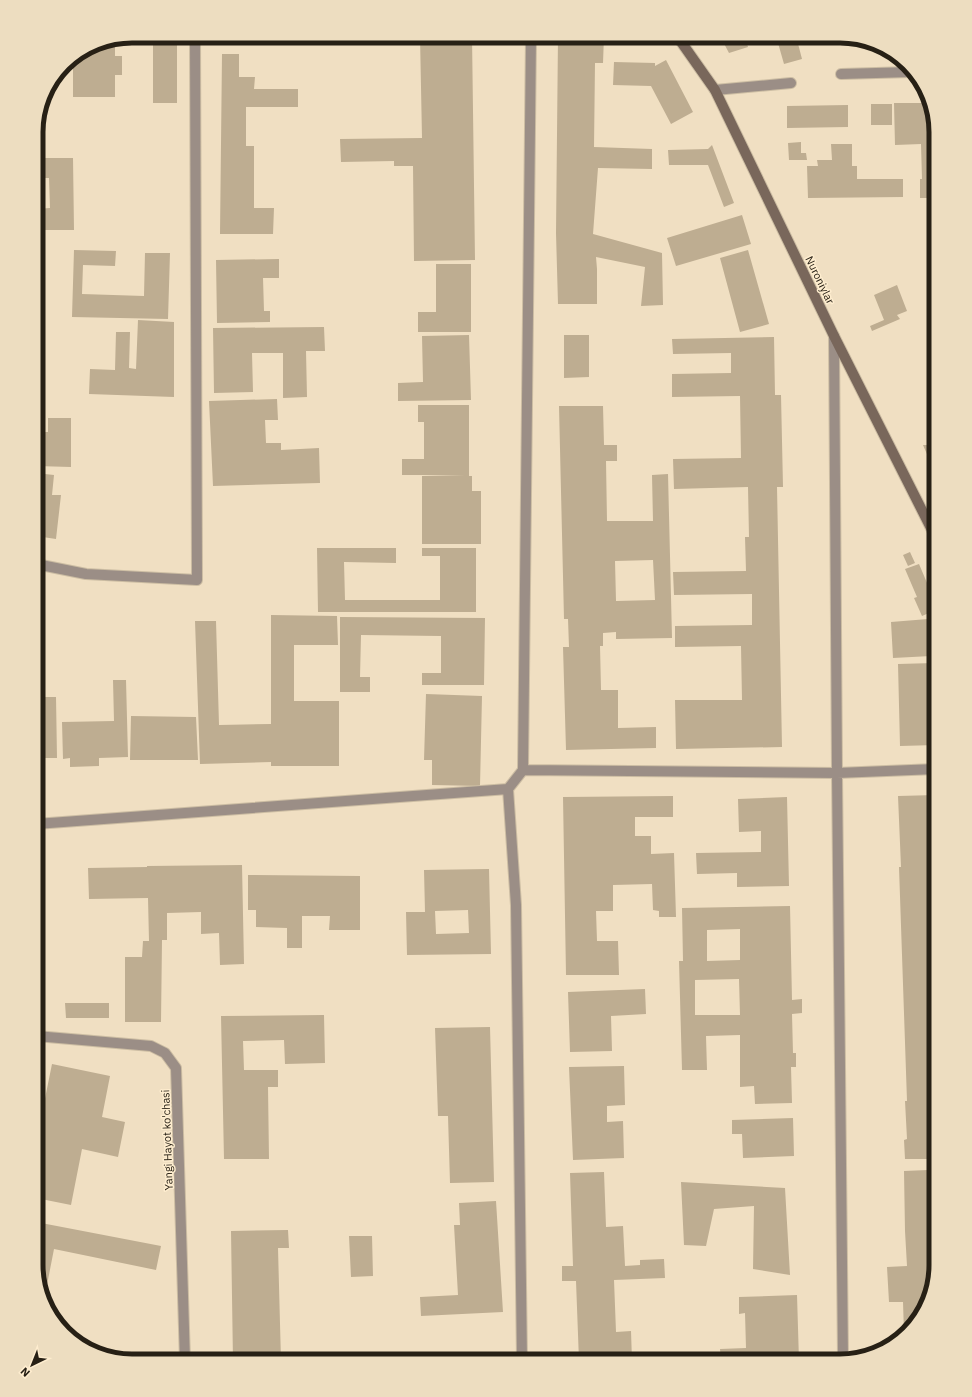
<svg xmlns="http://www.w3.org/2000/svg" width="972" height="1397" viewBox="0 0 972 1397" font-family="'IBM Plex Sans',sans-serif">
<rect width="100%" height="100%" fill="#f0dfc2"/>
<path fill="#bead91" fill-rule="evenodd" d="M153,36H177V103H153Z
M420,36H472L475,260L414,261L413,166H394V161L341,162L340,139L422,138Z
M558,36H604L603,63H595L594,147L652,149V169L598,168L593,234L662,253L663,305L641,306L645,267L596,257L597,269V304H558L556,233Z
M720,36H750L751,37L745,38L748,47L729,53Z
M776,36H796L802,59L784,64Z
M817,36H846L861,41H817Z
M115,39V56H122V75H115V97H73V58L95,43Z
M222,54H239V77H255L254,89H298V107H246V146H254V208H274L273,234H220Z
M666,60L693,112L671,124L651,86L613,85L614,62L655,63V66Z
M894,103H928L936,132V144H931L932,179H936V198H920V179H922L921,144L895,145Z
M871,104H892V125H871Z
M848,105V127L787,128V106Z
M801,142V153H806L807,160H789L788,143Z
M831,144H852V166H857V179H903V197L808,198L807,166H818L817,160H832Z
M712,145L734,203L724,207L708,165H669L668,150L708,149Z
M36,158H73L74,230H36V209L50,208L49,178H36Z
M742,215L751,244L676,266L667,238Z
M74,250L116,251L115,266L83,265L82,294L144,296L145,253H170L168,319L72,317Z
M748,250L769,324L740,332L720,258Z
M279,259V278H263L264,311H270V322L217,323L216,260Z
M436,264H471V332H418V312H436Z
M897,285L907,311L897,315L900,319L872,331L870,326L884,320L874,295Z
M138,320L174,322V397L89,394L90,369L115,370L116,332H130L129,368L136,369Z
M324,327L325,351H306L307,397L283,398V353H252L253,392L214,393L213,328Z
M469,335L471,400L398,401V383L423,382L422,336Z
M564,335H589V377L564,378Z
M774,337L775,395H781L783,487H777L782,747L676,749L675,700H742L741,646L675,647V626L752,625V594L674,595L673,572L746,571L745,537H749L748,487L674,489L673,459L741,458L740,396L672,397V374L731,373V353L673,354L672,339Z
M936,382V415H931L929,383Z
M277,399L278,420H265L266,443H281V450L319,448L320,483L213,486L209,401Z
M418,405H469V476H472V491H481V544H422V476L465,475H402V459H424V422H418Z
M559,406H603L604,445H617V461H606L607,521H653L652,475L668,474L672,638L616,639V632L603,633V646H600L601,690H618V728L656,727V748L566,750L563,647H569L568,619H564ZM653,560L655,600L616,601L615,561Z
M48,418H71V467L36,466V432H48Z
M923,445H936V475Z
M36,473L54,475L52,495H61L56,539L36,536Z
M317,548H396V563L344,562L345,600H440V556H422V548H476V612H318Z
M910,552L915,563L908,566L903,555Z
M919,564L936,604V610L922,616L914,598L917,597L905,569Z
M271,615L337,616L338,645H294V701H339V766H271V762L200,764L195,621H216L219,725L271,724Z
M340,617L485,618L484,685H422V673H441V636L361,635L360,677H370V692H340Z
M928,619L930,640L936,639V652L930,653L931,656L893,658L891,622Z
M934,663L936,745L900,746L898,664Z
M113,680H126L128,757L99,758V766L70,767V758L63,759L62,722L114,721Z
M426,694L482,696L480,786L432,785V760H424Z
M40,697H56L57,758H36V723L40,722Z
M131,716L196,717L198,760H130Z
M936,795V1266L923,1313L904,1333L903,1302H889L887,1267L907,1266L905,1231L904,1171L928,1170L927,1159H905L904,1140L907,1139L905,1101H907L899,867H901L898,796Z
M673,796V817H635V836H651V854L674,853L676,917H659V911L653,910L652,884L613,885V911H596L597,941H618L619,975H566L563,797Z
M787,797L789,886L737,887V873L697,874L696,853L761,852V831L739,832L738,799Z
M242,865L244,964L220,965L219,933L201,934V912L167,913V940H162L161,1022H125V957H142L143,941H149L148,898L89,899L88,868L147,867V883V866Z
M489,869L491,954L407,955L406,912H425L424,870ZM468,910L469,933L436,934L435,911Z
M248,875L360,876V930H329L330,916H302V948H287V928L256,927V910H248Z
M790,906L792,1000L802,999V1013L792,1014L793,1053H796V1067H791L792,1103L755,1104L754,1086L740,1087V1035L706,1036L707,1070H682L679,961H683L682,908ZM740,929V960L707,961V930ZM739,979L740,1015H695V980Z
M645,989L646,1014L611,1016L612,1051L570,1052L568,992Z
M65,1003H109V1018H66Z
M324,1015L325,1063L285,1064L284,1040L243,1041L244,1070H278V1087H268L269,1159H224L221,1016Z
M490,1027L494,1182L450,1183L448,1116H438L435,1028Z
M52,1064L110,1076L102,1117L125,1122L118,1157L82,1149L71,1205L36,1198V1143Z
M624,1066L625,1105L607,1106V1122L623,1121L624,1158L573,1160L569,1067Z
M793,1118L794,1156L743,1158L742,1134H732V1120Z
M604,1172L606,1227L623,1226L625,1266L640,1265V1260L664,1259L665,1278L614,1280L616,1332L631,1331L632,1361H579L576,1281H562V1266H573L570,1173Z
M681,1182L785,1188L790,1275L753,1269L754,1206L714,1209L706,1246L684,1245Z
M496,1201L503,1312L421,1316L420,1297L458,1295L454,1225H460L459,1203Z
M36,1222L161,1246L156,1270L54,1249L47,1285L41,1283L36,1265Z
M288,1230L289,1248H278L281,1361H233L231,1231Z
M349,1236H372L373,1276L351,1277Z
M797,1295L799,1361H721L720,1349L746,1348L745,1313L739,1314V1297Z"/>
<g fill="none" stroke-linecap="round" stroke-linejoin="round">
<g stroke="#ccbda3" stroke-width="12">
<path id="service" d="M841,74L911,72
M715,90L791,83"/>
</g>
<g stroke="#ccbda3" stroke-width="12">
<path id="minor" d="M834,336L837,773L843,1360
M36,564L86,574L197,580L195,36
M523,770L531,36
M508,789L516,905L522,1361
M36,824L508,789L523,770L837,773L936,769
M36,1036L151,1046L165,1053L176,1068L185,1361"/>
</g>
<g stroke="#ccbda3" stroke-width="12">
<path id="secondary" d="M677,36L715,90L834,336L936,538"/>
</g>
<use href="#service" stroke="#9b8e86" stroke-width="10"/>
<use href="#minor" stroke="#9b8e86" stroke-width="10"/>
<use href="#secondary" stroke="#79675b" stroke-width="10"/>
</g>
<g text-anchor="middle" dominant-baseline="central" stroke-width="3" stroke-linejoin="round" paint-order="stroke">
<g font-size="11" fill="#272015" stroke="#feedcf">
<text transform="translate(820 280) rotate(64)">Nuroniylar</text>
<text transform="translate(167 1140) rotate(-92)">Yangi Hayot ko'chasi</text>
</g>
</g>
<path d="M0 0H972V1397H0ZM132 43H840A89 89 0 0 1 929 132V1265A89 89 0 0 1 840 1354H132A89 89 0 0 1 43 1265V132A89 89 0 0 1 132 43Z" fill="#edddc0" fill-rule="evenodd"/>
<path fill="none" stroke="#272015" stroke-width="5" d="M132 43H840A89 89 0 0 1 929 132V1265A89 89 0 0 1 840 1354H132A89 89 0 0 1 43 1265V132A89 89 0 0 1 132 43Z"/>
<g transform="translate(32 1365) rotate(223)" stroke="#feedcf" stroke-width="3" paint-order="stroke">
<path d="M0-3L7 15L0 10L-7 15Z" fill="#272015"/>
<text y="-6" font-size="11" font-weight="bold" text-anchor="middle" fill="#272015">N</text>
</g>
</svg>
